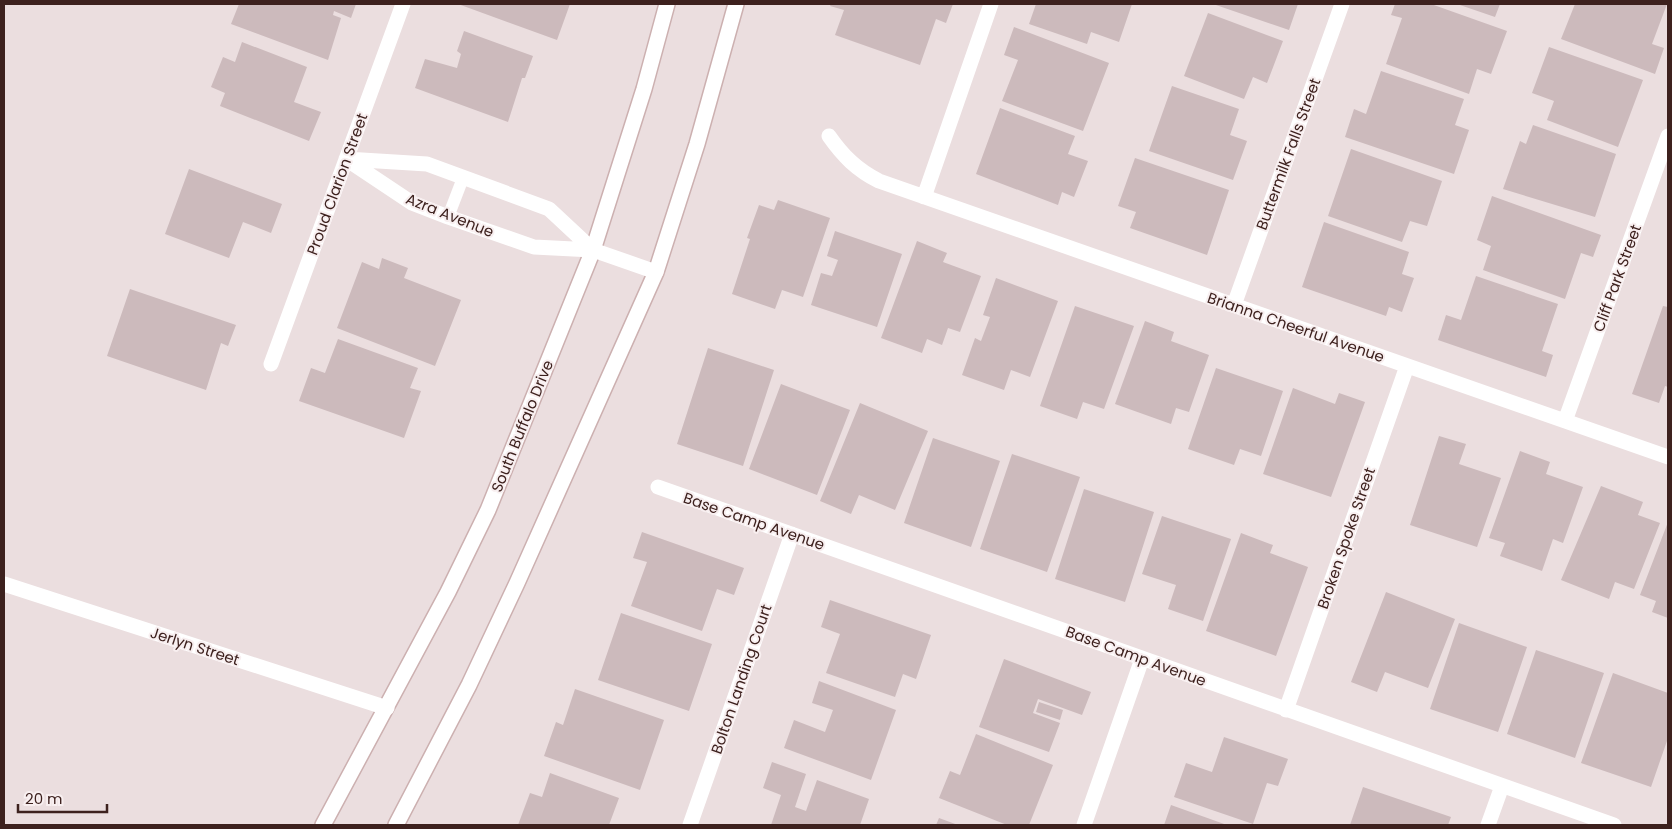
<svg xmlns="http://www.w3.org/2000/svg" width="1672" height="829" viewBox="0 0 1672 829" font-family="Poppins,sans-serif">
<rect width="100%" height="100%" fill="#ebdedf"/>
<path fill="#ccbabc" d="M239,4H356L351,18L334,11L333,15L341,18L328,60L231,24Z
M458,4H570L557,40Z
M831,4H953L946,23L936,19L920,65L835,35L844,10L830,6Z
M1036,4H1132L1119,42L1091,32L1087,44L1029,24Z
M1213,4H1298L1289,30Z
M1395,4H1431L1507,31L1491,74L1477,69L1469,94L1386,64L1402,18L1391,15Z
M1457,4H1500L1495,17Z
M1575,4H1667L1652,44L1664,48L1655,74L1561,39Z
M1208,13L1283,41L1267,83L1253,77L1244,99L1184,76Z
M1014,27L1109,63L1083,131L1002,101L1018,60L1004,55Z
M464,31L533,56L525,78H522L508,122L415,88L425,59L457,68L461,54L457,51Z
M242,42L307,67L294,102L321,112L309,141L220,106L225,93L211,87L223,57L235,62Z
M1549,47L1643,80L1618,147L1547,120L1554,101L1532,93Z
M1381,71L1464,99L1455,125L1469,130L1454,174L1345,137L1354,109L1366,114Z
M1172,86L1239,109L1230,135L1247,141L1233,180L1149,151Z
M1000,108L1075,136L1068,154L1088,161L1074,197L1062,192L1058,205L976,174Z
M1533,125L1616,154L1595,217L1503,189L1520,141L1526,144Z
M1351,149L1442,181L1427,226L1410,221L1402,242L1328,216Z
M1135,158L1229,190L1207,255L1130,228L1136,212L1118,206Z
M189,169L282,204L271,233L243,222L229,258L165,234Z
M1492,196L1601,235L1593,257L1581,253L1565,299L1483,270L1491,246L1477,240Z
M778,200L830,218L803,297L782,290L775,309L732,294L750,239L747,238L759,205L774,210Z
M1324,222L1409,252L1402,274L1414,278L1402,312L1389,307L1386,316L1302,287Z
M835,231L902,254L877,327L811,305L821,273L832,276L838,260L827,256Z
M917,241L947,253L943,262L981,276L960,332L948,328L942,345L927,339L922,353L881,338Z
M382,258L408,268L404,278L461,300L435,366L337,328L362,262L379,269Z
M1476,276L1558,304L1542,351L1553,355L1546,377L1438,340L1446,315L1461,320Z
M996,278L1058,301L1030,377L1011,370L1004,390L962,375L975,338L981,341L990,317L983,315Z
M130,289L236,325L228,346L221,343L206,390L107,356Z
M1075,306L1134,326L1104,409L1083,402L1077,419L1040,406Z
M1663,306L1668,307V387L1665,386L1659,403L1632,394Z
M1145,321L1174,332L1171,341L1209,355L1189,412L1176,408L1171,424L1115,404Z
M338,339L418,368L410,388L421,391L404,438L299,401L311,368L325,373Z
M708,348L774,370L743,466L677,444Z
M1216,368L1283,391L1261,456L1240,449L1234,465L1188,449Z
M781,384L850,410L817,495L749,469Z
M1293,388L1335,404L1339,393L1365,402L1331,497L1263,474Z
M860,403L928,431L895,510L859,495L851,514L820,501Z
M1439,436L1466,444L1459,464L1501,478L1477,547L1410,525Z
M933,438L1000,461L971,547L904,523Z
M1520,451L1550,462L1546,474L1583,487L1563,543L1553,539L1542,571L1500,556L1505,543L1489,538Z
M1012,454L1080,477L1047,572L980,549Z
M1601,486L1643,502L1638,515L1660,523L1634,589L1615,582L1609,599L1561,580Z
M1084,489L1154,512L1125,602L1055,579Z
M1162,516L1231,539L1203,621L1168,609L1176,585L1142,574Z
M1668,522V618L1652,612L1656,601L1640,595Z
M642,532L744,568L734,595L717,589L702,631L631,606L647,562L633,558Z
M1241,533L1273,545L1270,553L1308,567L1276,656L1206,631Z
M1386,592L1455,619L1428,688L1385,672L1377,692L1351,682Z
M830,600L931,635L916,679L903,674L895,697L826,673L840,634L821,627Z
M621,613L712,644L689,711L598,680Z
M1459,623L1527,647L1498,732L1430,709Z
M1536,650L1604,673L1575,758L1507,734Z
M1004,659L1091,692L1082,715L1038,699L1033,713L1060,723L1049,752L979,727Z
M1613,673L1668,693V738L1651,787L1581,763Z
M819,681L896,710L871,780L784,748L794,720L825,732L833,710L812,703Z
M575,689L664,720L640,790L544,756L556,722L563,725Z
M1039,702L1063,710L1060,720L1036,712Z
M976,734L1053,765L1029,825H1007L939,798L950,771L960,775Z
M1224,737L1288,759L1278,786L1267,783L1253,824L1174,797L1186,763L1212,772Z
M772,762L806,774L795,807L806,811L817,780L869,799L860,825H771L781,795L763,788Z
M550,773L619,798L609,825H518L530,793L542,797Z
M1363,787L1451,817L1448,825H1350Z
M1171,805L1227,825H1164Z
M939,818L958,825H936Z"/>
<g fill="none" stroke-linecap="round" stroke-linejoin="round">
<g stroke="#ccb0b0" stroke-width="18">
<path id="secondary" d="M323,825L448,592L488,510L593,250L644,89L667,4
M396,825L469,685L517,583L656,272L697,144L736,4"/>
</g>
<path stroke="#fff" stroke-width="12" d="M448,217L463,178"/>
<path stroke="#fff" stroke-width="15" d="M829,136C843,156 857,170 879,181L1668,457
M346,159L412,203L448,217L534,247L593,250L656,272
M346,159L427,164L549,209L593,250
M924,197L991,4
M1234,305L1342,4
M271,364L403,4
M1565,421L1668,136
M658,487L1614,825
M4,584L387,708
M1286,710L1407,366
M690,825L792,534
M1084,825L1142,659
M1488,825L1502,786"/>
<use href="#secondary" stroke="#fff" stroke-width="15"/>
</g>
<g text-anchor="middle" dominant-baseline="central" stroke-width="4" stroke-linejoin="round" paint-order="stroke">
<g font-size="15" fill="#3d211e" stroke="#f8eff0">
<text transform="translate(1288 154) rotate(-70)">Buttermilk Falls Street</text>
<text transform="translate(337 184) rotate(-70)">Proud Clarion Street</text>
<text transform="translate(450 215) rotate(22)">Azra Avenue</text>
<text transform="translate(1617 278) rotate(-70)">Cliff Park Street</text>
<text transform="translate(1296 327) rotate(19)">Brianna Cheerful Avenue</text>
<text transform="translate(522 426) rotate(-68)">South Buffalo Drive</text>
<text transform="translate(754 521) rotate(19)">Base Camp Avenue</text>
<text transform="translate(1346 538) rotate(-71)">Broken Spoke Street</text>
<text transform="translate(195 646) rotate(18)">Jerlyn Street</text>
<text transform="translate(1136 656) rotate(20)">Base Camp Avenue</text>
<text transform="translate(741 679) rotate(-71)">Bolton Landing Court</text>
</g>
</g>
<rect width="1672" height="829" fill="none" stroke="#3d211e" stroke-width="10"/>
<path d="M18 804v8h89v-8" fill="none" stroke="#3d211e" stroke-width="2.5"/>
<text x="25" y="804" font-size="15" fill="#3d211e" stroke="#f8eff0" stroke-width="4" paint-order="stroke">20 m</text>
</svg>
